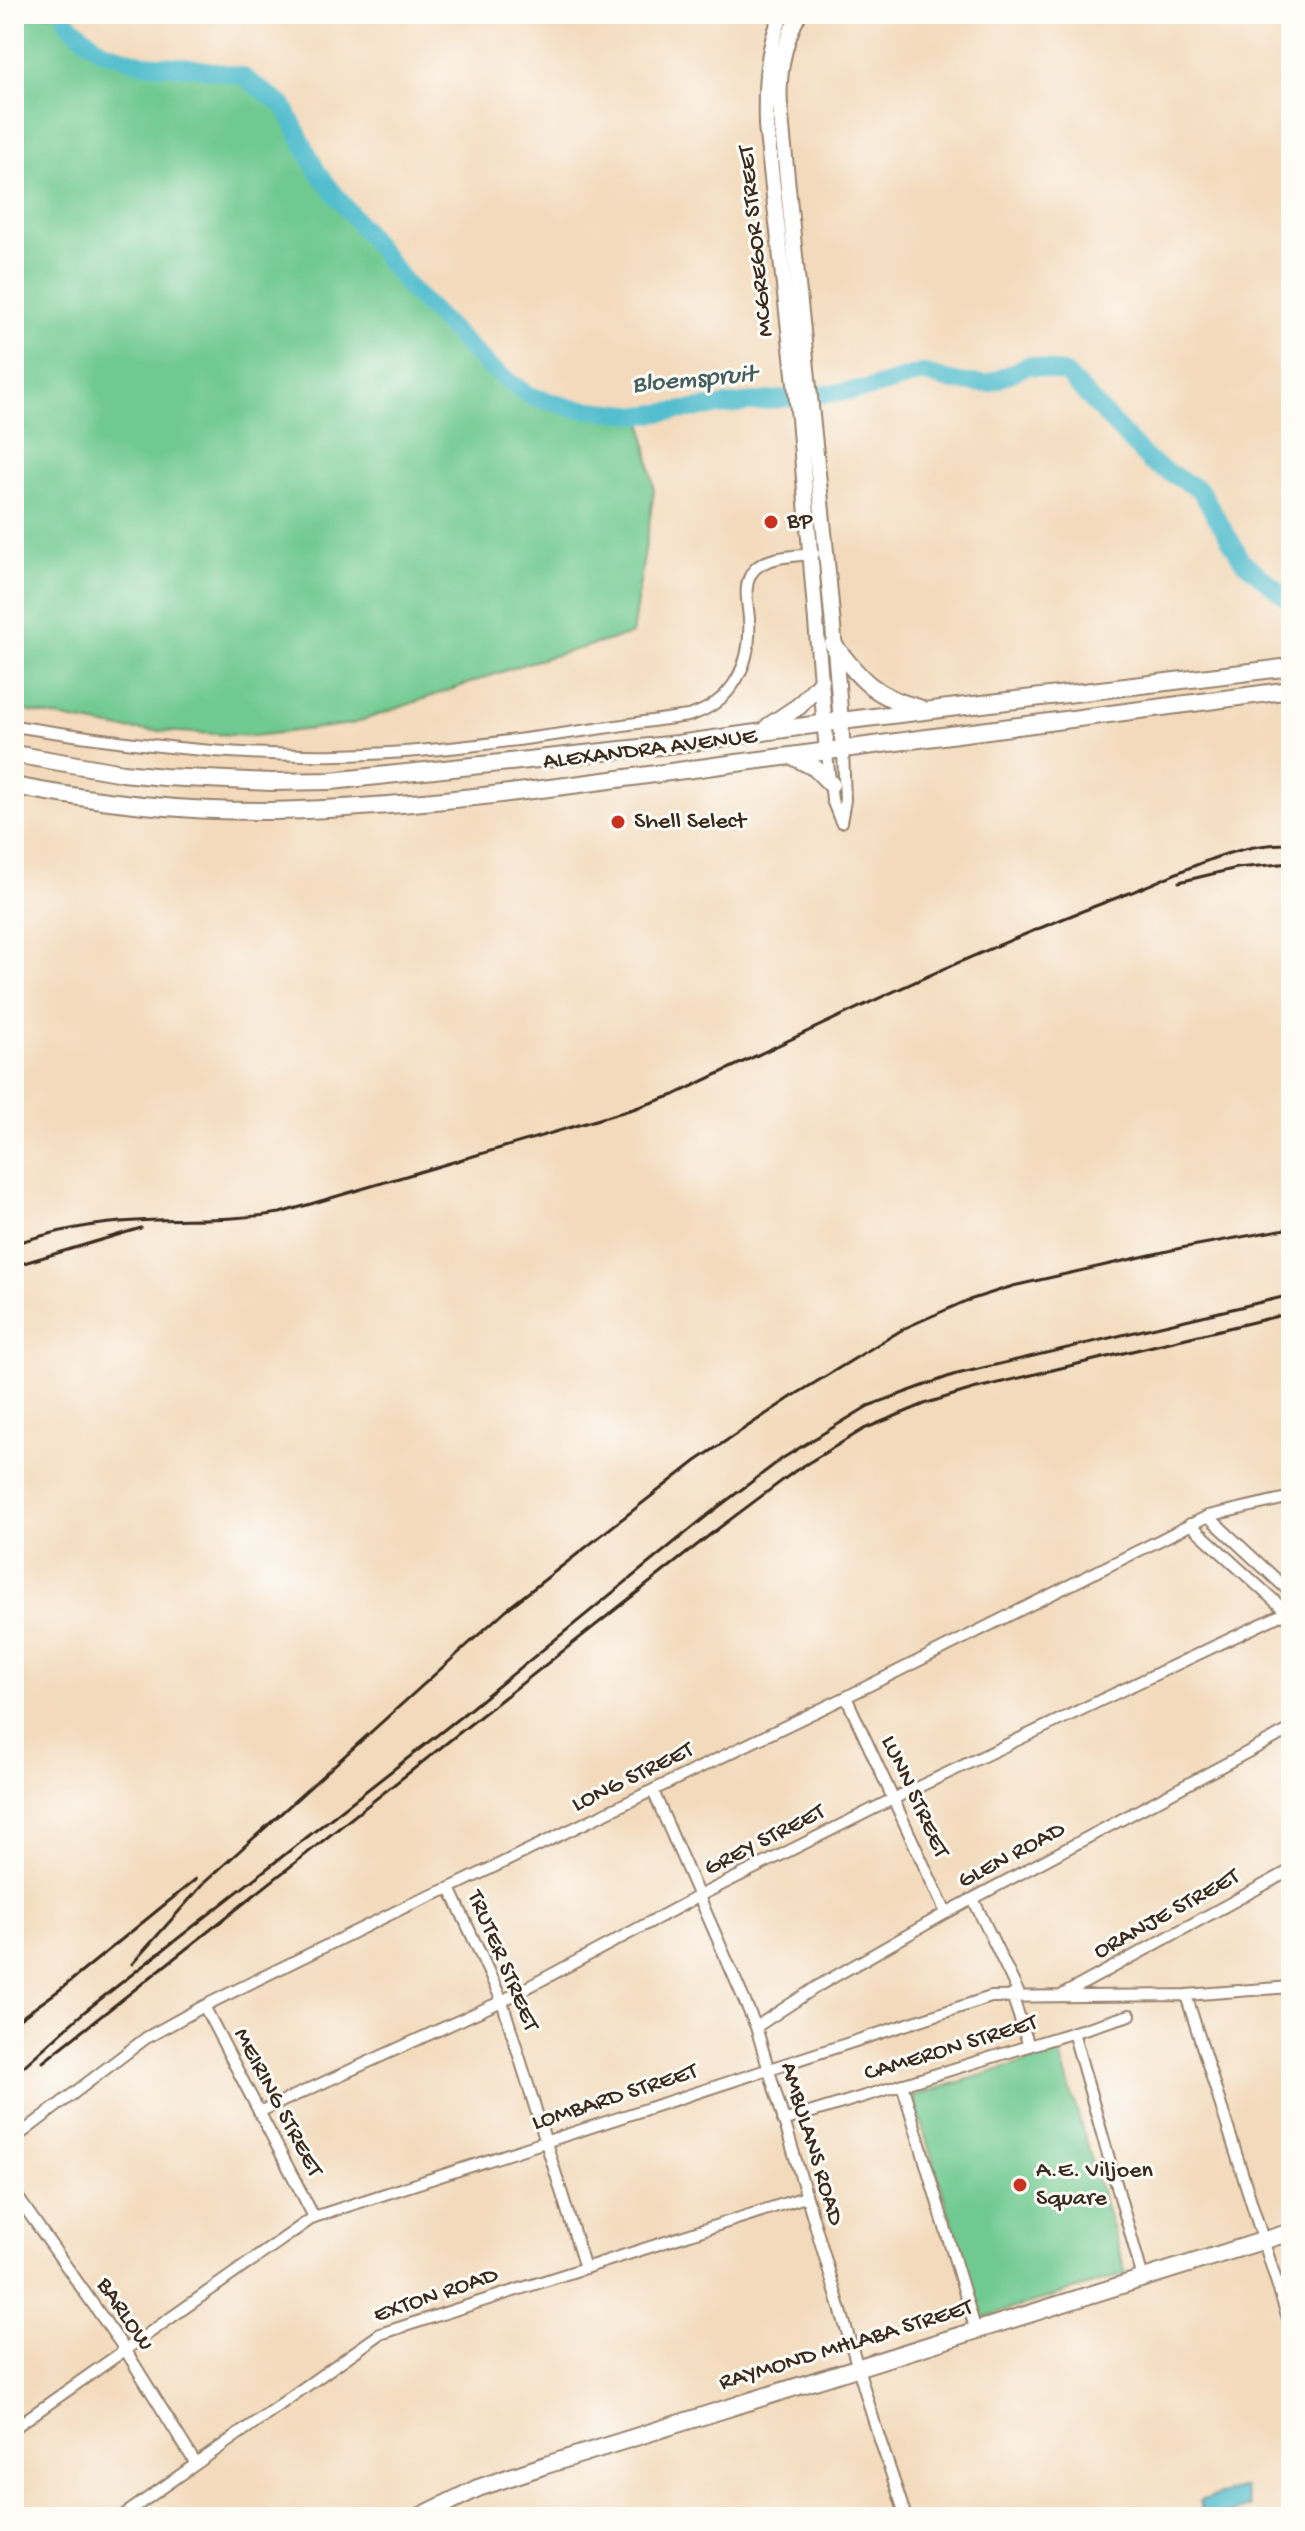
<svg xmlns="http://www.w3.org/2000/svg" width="1305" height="2531" viewBox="0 0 1305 2531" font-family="'Gochi Hand',sans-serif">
<rect width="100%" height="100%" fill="#fdfcf7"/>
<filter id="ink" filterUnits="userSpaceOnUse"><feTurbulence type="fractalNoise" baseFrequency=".0125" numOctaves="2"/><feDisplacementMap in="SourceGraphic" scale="16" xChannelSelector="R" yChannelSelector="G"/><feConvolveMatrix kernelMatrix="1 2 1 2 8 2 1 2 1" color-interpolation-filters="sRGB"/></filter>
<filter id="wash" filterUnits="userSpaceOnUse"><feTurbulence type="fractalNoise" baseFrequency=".006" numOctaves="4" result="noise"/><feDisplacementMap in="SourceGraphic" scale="32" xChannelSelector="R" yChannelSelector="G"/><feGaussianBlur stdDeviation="1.8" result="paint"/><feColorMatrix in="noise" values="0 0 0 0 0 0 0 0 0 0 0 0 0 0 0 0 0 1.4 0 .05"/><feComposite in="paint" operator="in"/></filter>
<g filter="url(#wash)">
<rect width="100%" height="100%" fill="#f3dabc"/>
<path fill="#70c990" stroke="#567a57" stroke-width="2" d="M14,14H65L69,23L100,50L144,64L190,67L242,76L284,106L317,171L411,290L489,367L528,395L572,408L641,415L654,491L632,634L527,663L352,724L254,736L122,729L14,709Z
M1059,2052L1126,2274L981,2318L913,2096Z"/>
<path fill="#53bece" stroke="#477476" stroke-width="2" d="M1244,2487L1250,2507L1217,2517H1204L1199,2501Z"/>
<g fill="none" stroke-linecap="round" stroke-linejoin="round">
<path stroke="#53bece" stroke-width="18" d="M65,14L68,23L100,50L144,64L190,67L242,76L284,106L317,171L411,290L489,367L528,395L572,408L641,415L868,389L922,373L954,382L988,384L1029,365L1066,374L1150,462L1200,490L1242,560L1291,602"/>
</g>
</g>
<g filter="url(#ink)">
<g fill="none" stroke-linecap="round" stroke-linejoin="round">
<g stroke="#97826d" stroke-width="14">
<path id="minor" d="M14,726C122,743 229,757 339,755C456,753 573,731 688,716C733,703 752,664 749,619C748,603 742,584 754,570C766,556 796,556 814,554
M827,753L832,800L840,820
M841,822L845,800L843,751
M1208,1516L1291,1593
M1190,1524L1290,1615
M846,1697L946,1913
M653,1791L756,2027L876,2428L906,2517
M450,1888L502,2001L585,2268
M973,1899L1020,1996
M1064,1994L1291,1870
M1012,1995L1029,2046
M1186,1995L1291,2328
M204,2006L314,2217
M756,2027L818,1986L946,1913L1291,1729
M1073,2032L1143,2278
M902,2084L976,2331
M259,2112L502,2001L699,1896L893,1799L1291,1610
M783,2121L1130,2015
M14,2139L146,2038L204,2006L411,1904L450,1888L846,1697L1208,1516L1291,1497
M14,2192L126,2351L196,2464
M14,2428L314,2217L991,1997L1186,1995L1291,1987
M121,2517L380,2334L805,2197"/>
</g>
<g stroke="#97826d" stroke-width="18">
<path id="secondary" d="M782,14C766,50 765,87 766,125L799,419L827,753
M799,14C784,42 778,75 780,106C800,321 828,536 843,751"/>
</g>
<g stroke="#97826d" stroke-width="20">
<path id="primary" d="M419,2517L478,2488L546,2465L1291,2232"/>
</g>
<g stroke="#97826d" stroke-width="20">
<path id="trunk" d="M833,644C860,679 875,697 919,708
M769,726L799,706L820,683
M14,754L123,773L164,777L271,782L331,781L678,744L841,721L1291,667
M794,757L815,768L831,784
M14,786C98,802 185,812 271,811C419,808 568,786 714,766C907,741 1099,716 1291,690"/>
</g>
<use href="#minor" stroke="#fff" stroke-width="10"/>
<use href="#secondary" stroke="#fff" stroke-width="14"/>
<use href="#primary" stroke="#fff" stroke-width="16"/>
<use href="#trunk" stroke="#fff" stroke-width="16"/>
<path stroke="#3b2a1e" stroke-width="3" d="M1179,882L1237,868L1291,863
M14,1244C54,1231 94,1223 136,1221C186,1218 230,1221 280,1213L633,1109L674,1095C822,1024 970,953 1124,895C1178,875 1231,842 1291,844
M14,1266L141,1228
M132,1964L205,1882L506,1610L696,1461L793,1396L905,1328L966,1301L1013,1286L1181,1248L1291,1228
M14,2023L62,1988L196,1879
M43,2062L711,1534L795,1471L864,1429L927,1403L973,1389L1291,1313
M14,2075L84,2012L459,1718L709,1514L783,1458L868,1406L953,1375L1291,1295"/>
</g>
</g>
<g fill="#c8321e" stroke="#fdfcf7" stroke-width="3">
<circle cx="771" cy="522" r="8"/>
<circle cx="618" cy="822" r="8"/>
<circle cx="1020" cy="2185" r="8"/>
</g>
<g text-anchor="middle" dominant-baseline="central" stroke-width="6" stroke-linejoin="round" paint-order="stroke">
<g font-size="24" fill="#3b2a1e" stroke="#fdfcf7">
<text transform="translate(757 241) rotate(-96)">MCGREGOR STREET</text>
<text transform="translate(650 750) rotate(-7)">ALEXANDRA AVENUE</text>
<text transform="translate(633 1778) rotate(-26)">LONG STREET</text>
<text transform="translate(914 1797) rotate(65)">LUNN STREET</text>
<text transform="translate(765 1841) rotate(-27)">GREY STREET</text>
<text transform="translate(1012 1856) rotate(-28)">GLEN ROAD</text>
<text transform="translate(1167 1915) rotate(-29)">ORANJE STREET</text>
<text transform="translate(502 1961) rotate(67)">TRUTER STREET</text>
<text transform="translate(951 2049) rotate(-17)">CAMERON STREET</text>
<text transform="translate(615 2098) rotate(-18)">LOMBARD STREET</text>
<text transform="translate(277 2103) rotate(62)">MEIRING STREET</text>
<text transform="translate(811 2144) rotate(73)">AMBULANS ROAD</text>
<text transform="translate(436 2296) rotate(-19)">EXTON ROAD</text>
<text transform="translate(124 2315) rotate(56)">BARLOW</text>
<text transform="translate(846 2346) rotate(-17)">RAYMOND MHLABA STREET</text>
</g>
<g font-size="24" fill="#3b2a1e" stroke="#fdfcf7" text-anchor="start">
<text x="787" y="522">BP</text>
<text x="634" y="822">Shell Select</text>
<text x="1036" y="2171">A.E. Viljoen<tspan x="1036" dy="28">Square</tspan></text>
</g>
<g font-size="26" font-style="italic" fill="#435e5c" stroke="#fdfcf7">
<text transform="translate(694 381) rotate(-5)">Bloemspruit</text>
</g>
</g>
<rect width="1305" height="2531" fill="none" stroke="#fdfcf7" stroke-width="48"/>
</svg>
